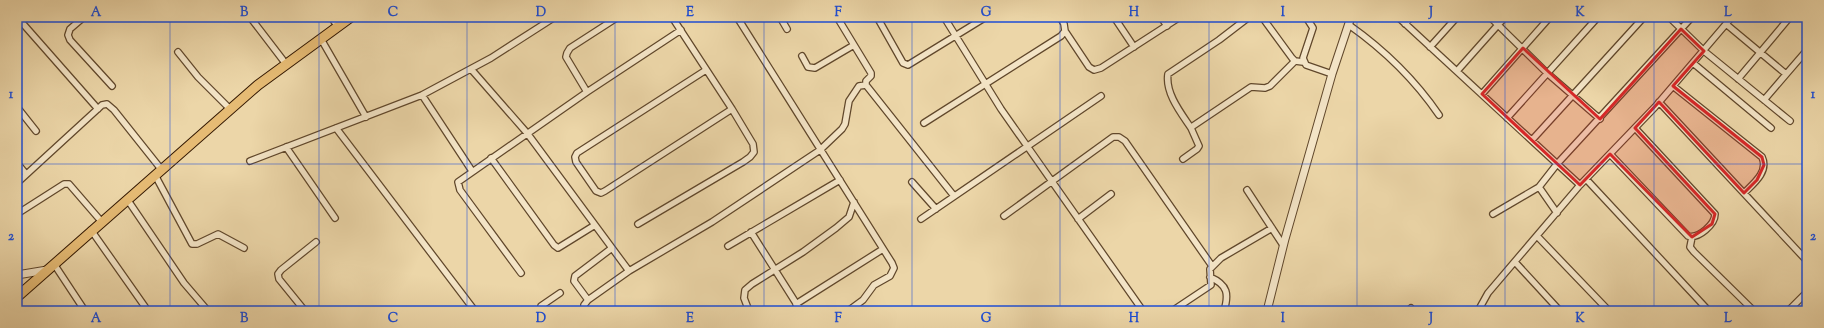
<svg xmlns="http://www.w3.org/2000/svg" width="1824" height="328" viewBox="0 0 1824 328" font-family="'Sorts Mill Goudy',serif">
<rect width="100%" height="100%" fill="#ecd6a8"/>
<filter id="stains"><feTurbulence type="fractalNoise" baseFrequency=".005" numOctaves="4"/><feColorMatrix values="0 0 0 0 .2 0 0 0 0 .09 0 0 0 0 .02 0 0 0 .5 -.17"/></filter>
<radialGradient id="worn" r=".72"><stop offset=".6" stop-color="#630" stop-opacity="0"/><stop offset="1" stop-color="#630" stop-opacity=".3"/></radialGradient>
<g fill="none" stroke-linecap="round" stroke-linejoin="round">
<path stroke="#707863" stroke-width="2" d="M1806,311L1807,310"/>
<g stroke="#60472b" stroke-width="8">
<path id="minor" d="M17,17L98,109
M84,17L70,29L68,35L70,40L112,86
M250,17L286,64
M331,17L338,27
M737,17L892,263L894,268L890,276L874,285L863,300L848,311
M780,17L787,29
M837,17L871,73V76L866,81V85L954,196
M877,17L903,63L908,65L986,17
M944,17L1001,109L1143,311
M1114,17L1134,47
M1161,17L1167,26
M1262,17L1292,58L1295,61L1303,62
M1306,17L1313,28L1303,58L1306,65L1332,74
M1398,17L1580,185
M1490,17L1547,73L1600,119
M1669,17L1704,51L1790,121
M1405,24L1411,17
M1726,24L1786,74
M1349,25C1383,49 1415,80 1439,115
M1065,31L1089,67L1094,70L1101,68L1180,17
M321,39L366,117
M1430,47L1457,17
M178,52L198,77L230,109
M802,56L808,67L815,68L854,45
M1693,63L1771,128
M471,69L527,133L629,271
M706,70L577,153L575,157L576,162L596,191L601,193L605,191L732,109
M1457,71L1505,17
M1738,79L1790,17
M1673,86L1762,157C1769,172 1753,184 1744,193
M587,92L566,57L567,53L570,48L618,17
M1482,94L1550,17
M422,95L472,171
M1764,100L1807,50
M1659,102L1807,261
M17,107L36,131
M1507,118L1598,17
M924,123L1061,36L1065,31L1064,24L1060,17
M336,128L475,311
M1191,128C1181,113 1165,93 1168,74L1219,40L1249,17
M1532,140L1644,17
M286,147L335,218
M1610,154L1688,236C1699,239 1715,224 1715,214L1635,128
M491,158L554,245L558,248L595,225
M1183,159L1197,149L1199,146L1191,128L1193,126L1251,87L1265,88L1270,86L1295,61
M250,161L422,95L491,58L555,17
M17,163L26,174
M155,175L192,244H197L218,234L244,248
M1586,179L1707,309
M912,182L936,209
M17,183L102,105L107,104L114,110L161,169
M1539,187L1557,213
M1247,190L1283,245
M127,199L184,283L208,311
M17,214L64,184H69L101,221
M1493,214L1539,187L1557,164L1692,17
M1004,216L1113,137H1119L1125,141L1212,266
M921,219L1101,96
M1078,219L1111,194
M638,224L743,162L750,157L754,152L753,144L732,109L672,17
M91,230L148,311
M751,232L801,311
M1538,237L1609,311
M1692,237L1690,247L1694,252L1754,311
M728,246L840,180
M1515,262L1560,311
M54,264L85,311
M521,273L460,190L458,182L587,92L681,30
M1210,277C1228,285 1229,294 1224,311
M588,300L574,281L575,276L612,248
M796,304L883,249
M305,311L279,279L278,274L281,270L316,242
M540,311L541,306L560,293
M584,311V305L588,300L629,271L712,222L820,150L842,129L845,124L849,101L859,86L866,85
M749,311L744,298L745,290L752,284L803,252L836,228L849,217L854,202
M1172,311L1211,285L1210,269L1221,258L1272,228
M1408,311L1411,308
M1478,311L1488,293L1580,185L1655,107L1732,17
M1788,311L1804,295"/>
</g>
<g stroke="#60472b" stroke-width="9">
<path id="tertiary" d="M17,275L47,270
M1267,311L1285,239L1332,74L1351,17"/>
</g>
<g stroke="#321701" stroke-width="11">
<path id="primary" d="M17,297L258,85L351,17"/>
</g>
<use href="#minor" stroke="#f3e4c6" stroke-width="5.5"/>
<use href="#tertiary" stroke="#f3e4c6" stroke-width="7"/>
<use href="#primary" stroke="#e6bb74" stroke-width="9"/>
</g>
<path fill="#d62828" fill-opacity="0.2" stroke="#d62828" stroke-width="3" stroke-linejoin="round" d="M1681,29L1704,51L1673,86L1762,157L1764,165L1757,180L1744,193L1659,102L1635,128L1715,214L1712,224L1692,237L1610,154L1580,185L1482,94L1523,48L1600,119Z"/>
<path fill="none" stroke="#1d4ed8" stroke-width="1" stroke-opacity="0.55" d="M170,17V311M319,17V311M467,17V311M615,17V311M764,17V311M912,17V311M1060,17V311M1209,17V311M1357,17V311M1505,17V311M1654,17V311M17,164H1807"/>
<rect width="1824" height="328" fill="none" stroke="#ecd6a8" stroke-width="44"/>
<rect x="22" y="22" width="1780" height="284" fill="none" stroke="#1d4ed8" stroke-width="1.5"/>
<g font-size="13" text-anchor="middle" font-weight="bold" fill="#1d4ed8">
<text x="96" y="16">A</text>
<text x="244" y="16">B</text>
<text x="393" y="16">C</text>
<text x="541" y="16">D</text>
<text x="690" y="16">E</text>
<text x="838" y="16">F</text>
<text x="986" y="16">G</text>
<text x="1134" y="16">H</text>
<text x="1283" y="16">I</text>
<text x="1431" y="16">J</text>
<text x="1580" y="16">K</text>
<text x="1728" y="16">L</text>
<text x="11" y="98">1</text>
<text x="1813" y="98">1</text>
<text x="11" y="240">2</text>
<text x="1813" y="240">2</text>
<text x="96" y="322">A</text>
<text x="244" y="322">B</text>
<text x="393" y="322">C</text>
<text x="541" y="322">D</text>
<text x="690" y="322">E</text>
<text x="838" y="322">F</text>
<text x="986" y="322">G</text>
<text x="1134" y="322">H</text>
<text x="1283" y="322">I</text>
<text x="1431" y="322">J</text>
<text x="1580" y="322">K</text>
<text x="1728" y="322">L</text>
</g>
<rect width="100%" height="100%" filter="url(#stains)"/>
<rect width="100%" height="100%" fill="url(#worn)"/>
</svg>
